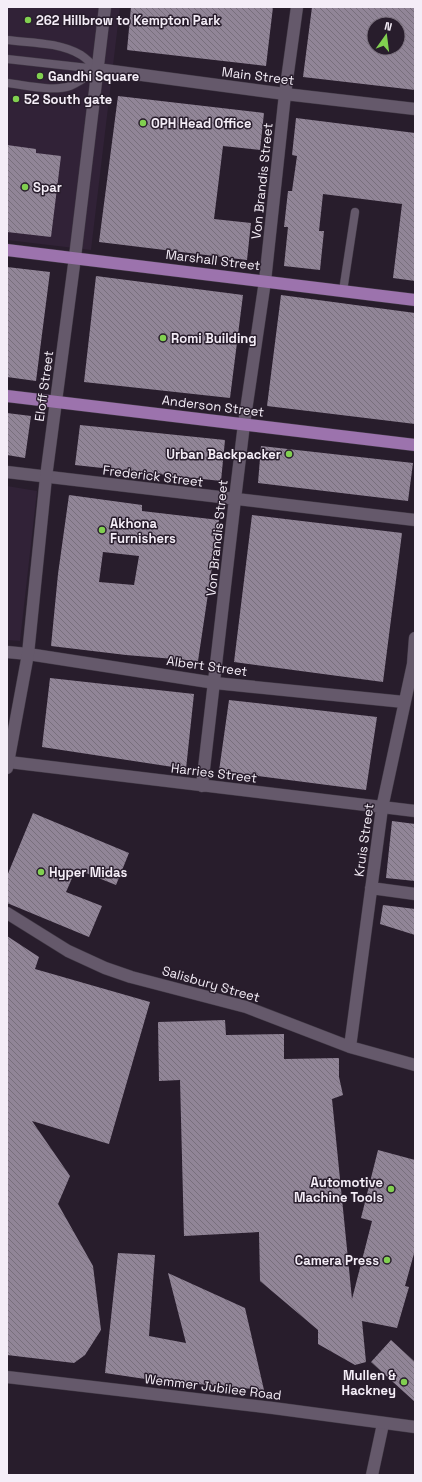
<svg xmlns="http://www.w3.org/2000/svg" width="422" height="1482" viewBox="0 0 422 1482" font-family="'Space Grotesk',sans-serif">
<defs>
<pattern id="building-back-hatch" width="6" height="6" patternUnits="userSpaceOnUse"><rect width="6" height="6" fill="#918597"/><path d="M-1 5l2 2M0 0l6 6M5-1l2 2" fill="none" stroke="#786f7c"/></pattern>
</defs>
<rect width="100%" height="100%" fill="#281d2c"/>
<path fill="#312237" d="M7,7H120L91,250L7,240Z
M7,486L37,491L20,641L7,640Z"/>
<path fill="url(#building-back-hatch)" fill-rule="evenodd" d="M131,7H273L266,66L127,50Z
M312,7H415V90L303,77ZM374,24H398V48H374Z
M118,96L264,113L260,150L223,146L214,219L251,223L247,260L99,242Z
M296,118L415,133V281L393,278L402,204L323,194L319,231H324L320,270L284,266L288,227H284L288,191H292L297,156L292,155Z
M7,145L36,149V153L61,156L51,237L7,232Z
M7,267L50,272L36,381L7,377Z
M96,276L243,295L230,398L84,382Z
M281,295L415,313V424L267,406Z
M7,413L31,416L25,458L7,455Z
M80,425L225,440L221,481L75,465Z
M261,446L413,463L408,501L258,483Z
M69,495L142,505V511L219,520L198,661L126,655L51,646L58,574ZM103,552L139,556L134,585L99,582Z
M252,515L402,533L383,682L234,662Z
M50,678L194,694L186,769L42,747Z
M229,700L377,717L366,790L219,771Z
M33,813L129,853L116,885L76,869L66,892L102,906L89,937L7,903V876Z
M392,821L415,824V881L386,878Z
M383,905L415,909V935L380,924Z
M7,936L39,957L35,969L150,1002L109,1144L32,1121L70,1176L58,1204L93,1266L101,1330L85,1355L74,1363L7,1355Z
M225,1020L226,1035L284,1034V1059L339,1058V1077L343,1095L332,1099L352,1299L372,1221L361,1218L378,1150L415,1160V1250L405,1286L409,1287L397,1328L362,1321L366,1362L355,1365L318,1344V1330L260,1281L259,1232L184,1236L180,1080L159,1081L158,1022Z
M118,1253L155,1255L149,1336L186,1343L168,1273L245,1308L264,1390L152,1380L105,1373Z
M391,1340L415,1362V1402L371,1362Z"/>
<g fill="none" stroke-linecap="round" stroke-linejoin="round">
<g stroke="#423a46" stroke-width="9">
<path id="service" d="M7,40C31,43 59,42 81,55C87,59 92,64 97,69
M7,59L97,69
M7,83C25,85 53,92 70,86C80,82 89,75 97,69
M343,291L355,212"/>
</g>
<g stroke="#423a46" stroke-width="13">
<path id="minor" d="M97,69L285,94L415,109
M75,257L105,7
M7,472L415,520
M7,652L28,654L215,683L404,702
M9,762L415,811
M202,786L235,499L244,424L265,281L285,94L297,7
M371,888L415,894
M7,913L68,951L105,968L131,977L246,1007L350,1047L415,1065
M350,1047L382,808L413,664L415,638
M372,1475L383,1424"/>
</g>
<g stroke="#423a46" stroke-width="13">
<path id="tertiary" d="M7,768L28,654L46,477L75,257
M7,1377L273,1408L415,1427"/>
</g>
<g stroke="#423a46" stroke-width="13">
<path id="primary" d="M7,250L415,300
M7,396L415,445"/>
</g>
<use href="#service" stroke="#65596b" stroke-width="8"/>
<use href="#minor" stroke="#65596b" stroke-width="12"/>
<use href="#tertiary" stroke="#65596b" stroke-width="12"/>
<use href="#primary" stroke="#9c73ad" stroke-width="12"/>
</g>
<g fill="#81d050" stroke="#281d2c" stroke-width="1.5">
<circle cx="28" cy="20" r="4"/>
<circle cx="40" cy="76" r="4"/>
<circle cx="16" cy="99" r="4"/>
<circle cx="143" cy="123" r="4"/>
<circle cx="25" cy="187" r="4"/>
<circle cx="163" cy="338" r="4"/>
<circle cx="289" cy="454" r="4"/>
<circle cx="102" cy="530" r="4"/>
<circle cx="41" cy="872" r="4"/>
<circle cx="391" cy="1189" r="4"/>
<circle cx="387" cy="1260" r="4"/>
<circle cx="404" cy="1382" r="4"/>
</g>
<g text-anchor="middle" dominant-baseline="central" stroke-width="3" stroke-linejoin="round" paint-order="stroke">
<g font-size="13" font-weight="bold" fill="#f4edf7" stroke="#281d2c" text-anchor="start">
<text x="36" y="20">262 Hillbrow to Kempton Park</text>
<text x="48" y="76">Gandhi Square</text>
<text x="24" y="99">52 South gate</text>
<text x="151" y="123">OPH Head Office</text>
<text x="33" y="187">Spar</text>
<text x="171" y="338">Romi Building</text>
<text x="281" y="454" text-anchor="end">Urban Backpacker</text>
<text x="110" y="523">Akhona<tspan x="110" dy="15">Furnishers</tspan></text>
<text x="49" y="872">Hyper Midas</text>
<text x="383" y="1182" text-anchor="end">Automotive<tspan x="383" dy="15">Machine Tools</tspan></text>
<text x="379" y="1260" text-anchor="end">Camera Press</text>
<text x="396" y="1375" text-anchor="end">Mullen &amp;<tspan x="396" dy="15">Hackney</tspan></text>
</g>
<g font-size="13" fill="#f4edf7" stroke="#281d2c">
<text transform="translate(258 76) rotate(7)">Main Street</text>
<text transform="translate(262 181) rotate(-84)">Von Brandis Street</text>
<text transform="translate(213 260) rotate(7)">Marshall Street</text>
<text transform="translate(44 386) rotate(-82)">Eloff Street</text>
<text transform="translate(213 406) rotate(7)">Anderson Street</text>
<text transform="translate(153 476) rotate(7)">Frederick Street</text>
<text transform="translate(217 538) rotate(-84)">Von Brandis Street</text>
<text transform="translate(207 666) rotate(8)">Albert Street</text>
<text transform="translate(214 773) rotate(7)">Harries Street</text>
<text transform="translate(364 840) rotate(-82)">Kruis Street</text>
<text transform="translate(211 984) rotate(16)">Salisbury Street</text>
<text transform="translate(213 1387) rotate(7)">Wemmer Jubilee Road</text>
</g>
</g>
<rect width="422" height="1482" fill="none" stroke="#f4edf7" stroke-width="16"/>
<g transform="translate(386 36) rotate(14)"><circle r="19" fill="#281d2c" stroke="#7a707d"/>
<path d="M0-3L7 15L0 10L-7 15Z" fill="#81d050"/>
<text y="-6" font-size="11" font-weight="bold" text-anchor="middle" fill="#f4edf7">N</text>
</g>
</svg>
